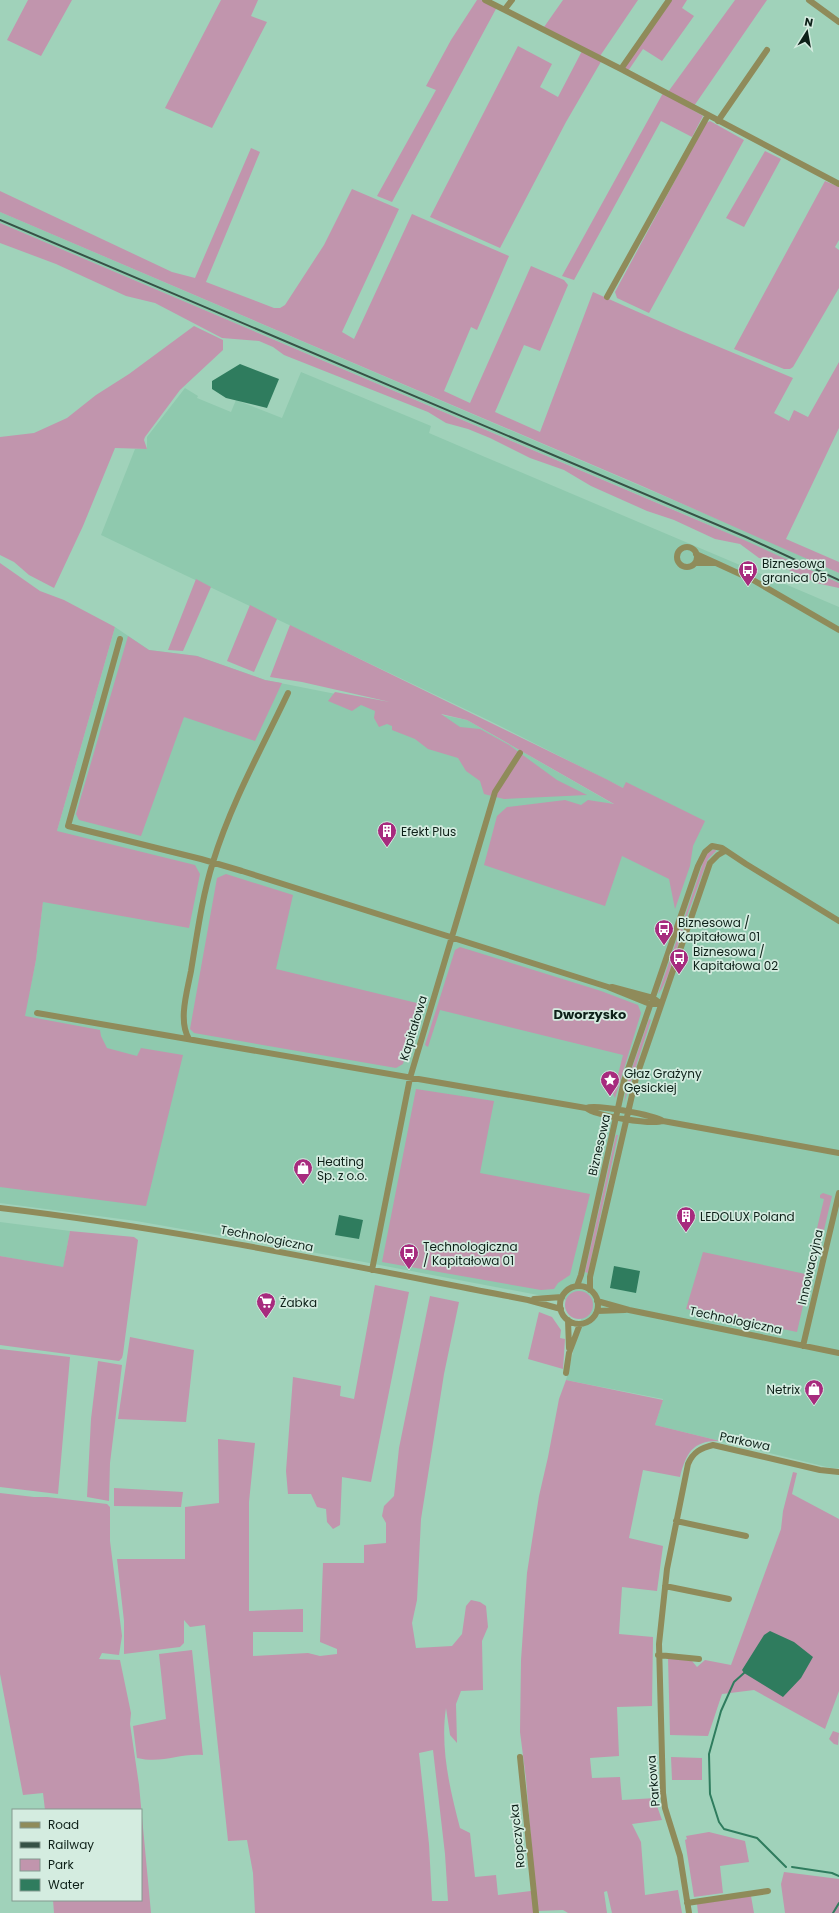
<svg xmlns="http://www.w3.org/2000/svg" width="839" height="1913" viewBox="0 0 839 1913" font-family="Poppins,sans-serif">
<rect width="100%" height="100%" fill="#a0d2ba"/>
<path fill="#8fc9ae" d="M0,212L748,532L839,573V583L693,518L0,223Z
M301,372L431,426L429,433L485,457L839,607V1468H831L655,1425L663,1399L566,1380L585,1304L285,1247L136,1221L0,1203V1131L36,960L43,901L57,831L115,627L149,650L197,656L265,680L467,720L615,805L623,788L488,720L101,535L135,449H147V437L185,388L198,396L197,398L231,412L236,400L282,418Z
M0,1222L70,1231L63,1268L0,1256Z"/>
<path fill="#c195ad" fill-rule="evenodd" d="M28,0H72L41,56L7,40Z
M221,0H258L251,16L267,22L212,128L165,108Z
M477,0H481L497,7L392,202L377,196L436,90L426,86L451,40Z
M563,0H638L600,56L544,27Z
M672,0H687L682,8L694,16L662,61L643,49L628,71L624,68Z
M735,0H767L694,106L668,92Z
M518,46L552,64L540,87L558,97L582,51L602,60L566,122L500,248L430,217Z
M663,93L703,116L692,137L661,121L574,280L562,276Z
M710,121L744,140L649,313L617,298L615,292L706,123Z
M251,148L260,152L206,282L274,308H280L285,305L324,245L352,189L399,209L342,332L354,339L412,214L509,256L477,330L471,327L444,391L470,403L531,266L564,280L568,285L540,351L524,345L495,412L540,432L593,292L681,331L793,378L774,413L789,421L794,410L808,417L839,362V428L786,539L839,562V573L642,486L0,212V191L172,272L195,278Z
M765,151L781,159L744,227L726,218Z
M825,181L839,187V240L835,247L839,250V288L793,367L790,369H784L734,349Z
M0,223L744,540L839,583V588L816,583L799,574L778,566L769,560L759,558L740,544L715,539L674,520L647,511L591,486L564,470L530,458L490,438L468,429L446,423L428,412L284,355L273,347L259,341L222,338L155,303L126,296L56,264L0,243Z
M194,326L223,340V350L180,390L145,437L144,440L147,449L115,448L83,526L54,588L29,575L14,562L0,555V437L34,433L67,418L96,395L129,374Z
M0,563L40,591L64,600L115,627L57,831L195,865L200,874L189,928L43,902L36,960L25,1016L100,1030L101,1036L107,1048L137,1056L141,1048L183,1055L146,1206L0,1187Z
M196,579L211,587L183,651L168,650Z
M250,605L277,619L254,672L227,661Z
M290,625L606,779L623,788L626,782L705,821L693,846L690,866L675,909L669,879L622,856L605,906L484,865L497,816L507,807L565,800L581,805L588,800L614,804L467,720L441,714L460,727L480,729L509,745L557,780L587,795L504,799L484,794L480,781L466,771L458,758L428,749L415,739L392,730V726L387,724L379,727L374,718L375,711L361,705L352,711L328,701L335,692L390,702L302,682L270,677Z
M128,636L149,650L197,656L265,680L282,683L255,741L184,717L141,836L79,820L76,814Z
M715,849L716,851L708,859L685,921L684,919L705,857L709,852Z
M226,874L293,895L276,969L421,1004L403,1064L396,1068L194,1033L190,1029L217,878Z
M681,928L683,930C678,943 667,986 658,994Z
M460,947L601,991L638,1005L641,1013L615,1098L613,1094L623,1055L440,1010L428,1047L425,1045L455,950Z
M649,1019L651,1020L624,1103L628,1080Z
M416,1089L494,1101L480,1173L590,1194L570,1275L558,1283L554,1289L541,1290L382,1262Z
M616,1135H618L588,1273L585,1272Z
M823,1193L832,1196L815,1268L808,1266L824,1199L820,1198V1195Z
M70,1231L134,1237L138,1240L123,1354L122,1358L119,1361L0,1345V1256L63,1267Z
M703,1252L810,1275L797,1332L686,1309Z
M375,1285L409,1292L371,1482L342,1477L340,1525L333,1529L327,1522L326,1509L317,1507L311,1494H288L286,1471L293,1377L341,1386L340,1396L354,1399Z
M565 1305a14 14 0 1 1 28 0a14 14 0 1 1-28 0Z
M430,1296L459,1302L444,1374L421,1519L417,1600L412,1623L416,1648L452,1646L462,1634L466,1606L471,1600L480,1602L486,1606L488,1627L482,1641L483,1690L461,1691L456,1704L457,1743L450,1735L446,1708C440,1748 450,1790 460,1828L470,1833L475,1877L496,1875L498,1895L531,1891L534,1913H255L253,1873L247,1840L228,1841L205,1625L190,1627L184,1620V1643L180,1647L124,1654V1621L117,1559H185V1507L219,1503L218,1439L255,1443L249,1502V1611L303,1609V1632H253V1656L308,1653L320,1656L337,1654V1649L320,1642L323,1563H364V1545L386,1543V1523L382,1516L384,1506L394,1496L399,1448ZM433,1750L445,1854L448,1901H432L429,1844L419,1753Z
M539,1312L552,1317L561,1330L560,1338L565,1339L563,1369L528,1359Z
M130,1337L194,1350L186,1422L118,1419Z
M0,1349L70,1357L58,1494L0,1487Z
M98,1361L122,1365L110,1463L109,1501L87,1497L91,1419Z
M566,1380L663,1400L655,1425L720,1441C693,1440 686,1453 680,1477L643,1470L629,1538L663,1546L657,1591L622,1587L619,1634L653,1637L652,1706L617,1707L619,1756L590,1758L592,1778L620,1777L622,1800L656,1798L657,1806L662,1820L632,1824L641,1842L645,1895L678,1890L682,1913H612L607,1891L604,1892L607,1913H568L563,1910L537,1911L526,1779L520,1732L521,1660L527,1573L539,1496L548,1457L559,1399Z
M793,1472L797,1473L792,1494L839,1519V1691L825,1729L754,1690L722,1694L708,1736L670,1735L668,1658L692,1661L697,1667L705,1660L731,1665L781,1529L783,1511Z
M114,1488L183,1492L181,1507L114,1506Z
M0,1493L34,1497H47L107,1504L110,1507V1541L122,1636L119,1655L102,1653L99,1659L120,1660L131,1713L130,1724L139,1785L151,1913H54L53,1900H141V1810H45L43,1793L23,1795L0,1674Z
M192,1650L203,1755C179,1753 163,1764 137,1758L133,1726L166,1719L159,1654Z
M833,1731L839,1733L838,1745L834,1744L829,1739Z
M671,1757L702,1758V1780H672Z
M709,1832L745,1841L749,1862L720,1866L723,1893L694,1897L685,1840L687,1839L686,1836Z
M784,1872L839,1879V1913H785L781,1884Z
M751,1896L754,1913H698L697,1904Z"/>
<path fill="#2f7c5e" d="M240,364L279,379L267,408L226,398L212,389V381Z
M339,1215L363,1220L359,1239L335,1235Z
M614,1266L640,1271L636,1293L610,1288Z
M770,1631L794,1642L813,1657L801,1678L783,1697L744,1673L742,1670L764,1635Z"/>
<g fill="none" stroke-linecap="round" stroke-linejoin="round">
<path stroke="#2f7c5e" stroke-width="2" d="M744,1673L734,1682L721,1711L709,1754L710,1794L719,1822L724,1829L757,1838L786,1867
M792,1867L832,1873L839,1876
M833,1913L839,1903"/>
<path stroke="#8f8b5a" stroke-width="6" d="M485,0L621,69L839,184
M809,0L839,22
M505,9L512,0
M621,69L669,0
M718,121L767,50
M607,297L708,115
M677 557a10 10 0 1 1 20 0a10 10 0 1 1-20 0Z
M695,563H716L696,554
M716,563L753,580L839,630
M120,639L68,826L201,859L242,871L608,987L650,1004H661
M612,987L653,998L661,1004
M37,1013L586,1108C596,1116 651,1125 663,1121
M189,1039C178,1021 187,992 191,971C197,935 202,897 213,862C231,803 262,748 288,693
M586,1108C597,1104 653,1115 663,1121L839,1153
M0,1208C178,1229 352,1266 528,1300L561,1309
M372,1270L410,1078L495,792L520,753
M577,1286L581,1275L624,1081L698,866L705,852L712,846L722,848L746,864L839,921
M560 1305a19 19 0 1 1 38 0a19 19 0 1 1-38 0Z
M590,1290V1277L636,1078L710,863L718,855L725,851
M534,1299L562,1297
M597,1301L629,1310L839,1353
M597,1311L625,1310
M568,1320L569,1348
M803,1346L839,1193
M566,1373L569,1353L580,1324
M676,1521L746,1536
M665,1586L729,1599
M658,1655L699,1659
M520,1757L536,1913
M687,1903L768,1891
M689,1913L680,1856L665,1808L663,1793L659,1644L667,1569L688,1464C693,1452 701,1448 713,1445L820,1470L839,1472"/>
<path stroke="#365246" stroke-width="2" d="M0,220L746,537L839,580"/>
</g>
<defs>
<g id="bus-pin" transform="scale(1)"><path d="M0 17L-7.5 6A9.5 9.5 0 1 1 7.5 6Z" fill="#a72b7e" stroke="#d4ece0"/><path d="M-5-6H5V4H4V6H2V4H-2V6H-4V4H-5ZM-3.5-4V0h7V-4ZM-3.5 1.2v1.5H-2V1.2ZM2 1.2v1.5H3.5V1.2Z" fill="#fff"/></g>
<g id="building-pin" transform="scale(1)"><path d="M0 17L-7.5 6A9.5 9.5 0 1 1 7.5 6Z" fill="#a72b7e" stroke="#d4ece0"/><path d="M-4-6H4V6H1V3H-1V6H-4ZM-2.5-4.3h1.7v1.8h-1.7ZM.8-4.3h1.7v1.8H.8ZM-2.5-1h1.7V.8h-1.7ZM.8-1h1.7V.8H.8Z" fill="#fff"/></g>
<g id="sight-pin" transform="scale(1)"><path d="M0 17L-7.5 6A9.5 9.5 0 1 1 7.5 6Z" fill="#a72b7e" stroke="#d4ece0"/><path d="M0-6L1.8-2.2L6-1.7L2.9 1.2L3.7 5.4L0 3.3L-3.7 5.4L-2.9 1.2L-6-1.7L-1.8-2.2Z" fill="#fff"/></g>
<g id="shop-pin" transform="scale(1)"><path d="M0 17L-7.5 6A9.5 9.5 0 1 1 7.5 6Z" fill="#a72b7e" stroke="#d4ece0"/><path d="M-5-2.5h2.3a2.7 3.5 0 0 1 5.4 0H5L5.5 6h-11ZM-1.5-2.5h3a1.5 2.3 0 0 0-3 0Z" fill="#fff"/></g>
<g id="supermarket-pin" transform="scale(1)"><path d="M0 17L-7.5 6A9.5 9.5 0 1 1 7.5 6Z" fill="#a72b7e" stroke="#d4ece0"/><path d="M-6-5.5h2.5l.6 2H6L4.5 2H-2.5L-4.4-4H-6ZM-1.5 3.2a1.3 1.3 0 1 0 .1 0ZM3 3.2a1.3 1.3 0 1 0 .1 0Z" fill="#fff"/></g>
</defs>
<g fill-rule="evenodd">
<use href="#bus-pin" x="748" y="570"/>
<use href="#building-pin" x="387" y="831"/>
<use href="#bus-pin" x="664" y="929"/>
<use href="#bus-pin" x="679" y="958"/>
<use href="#sight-pin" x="610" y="1080"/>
<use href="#shop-pin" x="303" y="1168"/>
<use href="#building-pin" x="686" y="1216"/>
<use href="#bus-pin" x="409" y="1253"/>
<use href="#supermarket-pin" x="266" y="1302"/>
<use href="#shop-pin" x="814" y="1389"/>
</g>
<g text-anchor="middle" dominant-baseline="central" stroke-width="3.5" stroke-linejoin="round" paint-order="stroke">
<g font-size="12" fill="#0d2018" stroke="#d4ece0" text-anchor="start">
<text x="762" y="563">Biznesowa<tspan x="762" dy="14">granica 05</tspan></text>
<text x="401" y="831">Efekt Plus</text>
<text x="678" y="922">Biznesowa /<tspan x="678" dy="14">Kapitałowa 01</tspan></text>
<text x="693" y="951">Biznesowa /<tspan x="693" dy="14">Kapitałowa 02</tspan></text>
<text x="624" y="1073">Głaz Grażyny<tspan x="624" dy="14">Gęsickiej</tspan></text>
<text x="317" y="1161">Heating<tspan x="317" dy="14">Sp. z o.o.</tspan></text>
<text x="700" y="1216">LEDOLUX Poland</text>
<text x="423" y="1246">Technologiczna<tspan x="423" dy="14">/ Kapitałowa 01</tspan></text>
<text x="280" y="1302">Żabka</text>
<text x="800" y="1389" text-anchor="end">Netrix</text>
</g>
<g font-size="12" fill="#0d2018" stroke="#d4ece0">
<text transform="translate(413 1028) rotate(-73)">Kapitałowa</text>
<text transform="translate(599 1145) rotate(-77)">Biznesowa</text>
<text transform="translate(267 1238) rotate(11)">Technologiczna</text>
<text transform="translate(810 1267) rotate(-77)">Innowacyjna</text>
<text transform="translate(736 1320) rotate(12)">Technologiczna</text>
<text transform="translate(745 1441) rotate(12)">Parkowa</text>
<text transform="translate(653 1781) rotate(-95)">Parkowa</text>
<text transform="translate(517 1836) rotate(-96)">Ropczycka</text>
</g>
<g font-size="13" font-weight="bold" fill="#0d2018" stroke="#d4ece0">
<text x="590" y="1014">Dworzysko</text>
</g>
</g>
<rect x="12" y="1809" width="130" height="92" fill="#d4ece0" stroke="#849a90"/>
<rect x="20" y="1822" width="20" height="6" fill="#8f8b5a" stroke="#849a90"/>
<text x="48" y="1829" font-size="12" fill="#0d2018">Road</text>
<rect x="20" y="1842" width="20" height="6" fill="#365246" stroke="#849a90"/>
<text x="48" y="1849" font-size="12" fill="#0d2018">Railway</text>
<rect x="20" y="1859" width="20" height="12" fill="#c195ad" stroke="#849a90"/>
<text x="48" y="1869" font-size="12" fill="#0d2018">Park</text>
<rect x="20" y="1879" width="20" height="12" fill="#2f7c5e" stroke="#849a90"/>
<text x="48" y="1889" font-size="12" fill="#0d2018">Water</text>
<g transform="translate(807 32) rotate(11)" stroke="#d4ece0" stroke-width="3" paint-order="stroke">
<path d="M0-3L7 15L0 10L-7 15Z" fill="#0d2018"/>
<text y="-6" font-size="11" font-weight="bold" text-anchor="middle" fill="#0d2018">N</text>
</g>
</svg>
